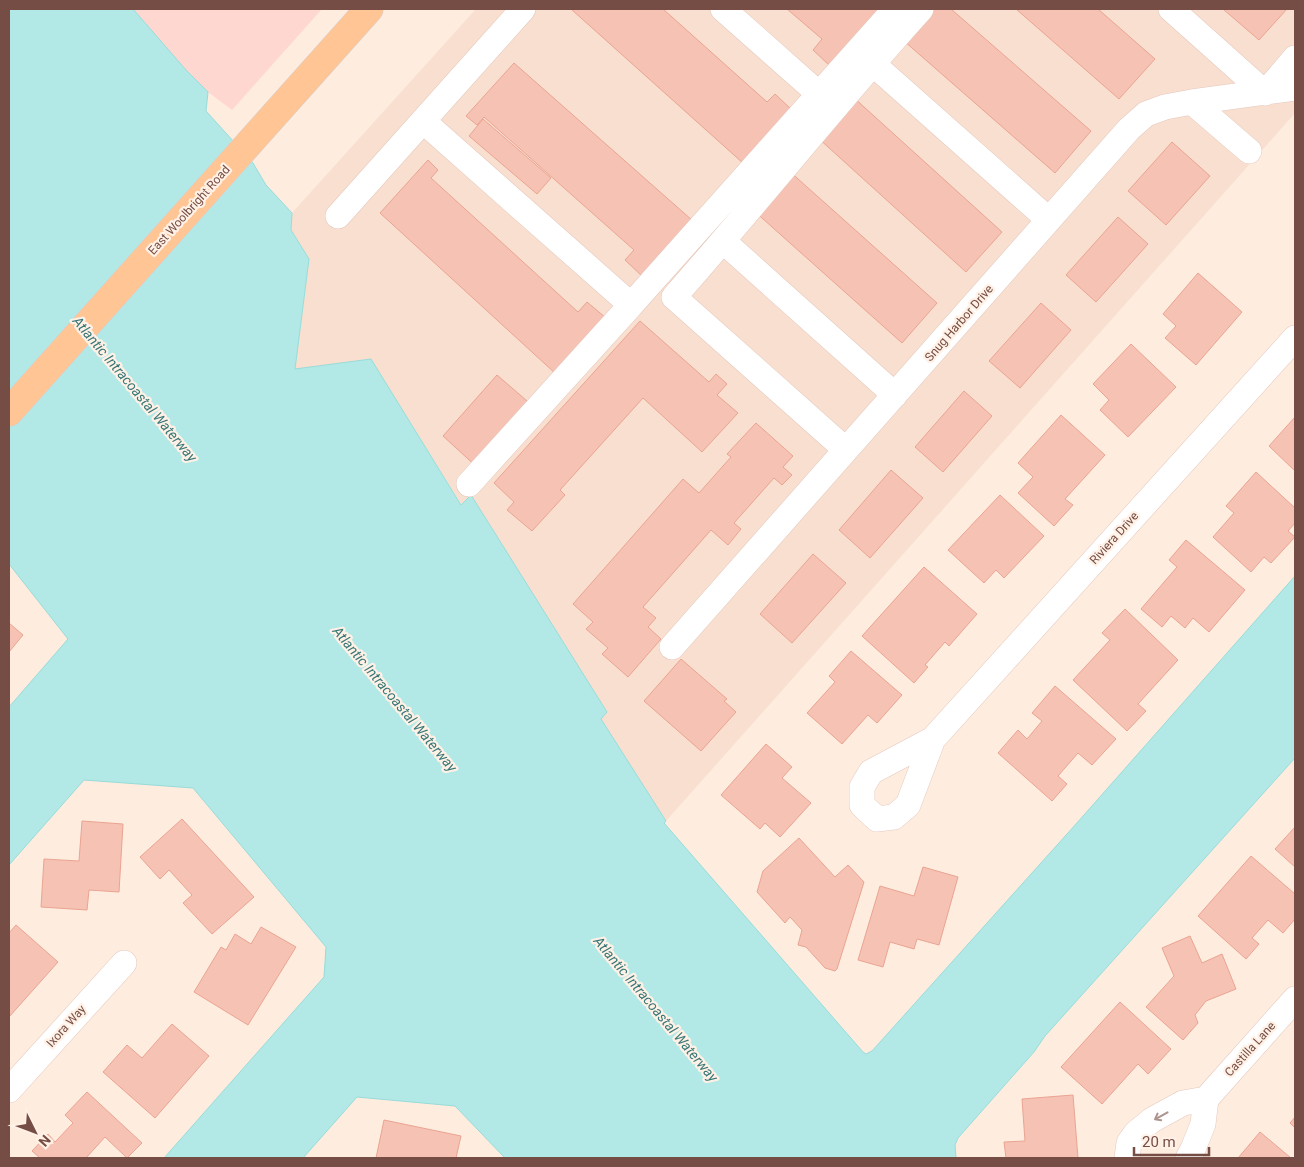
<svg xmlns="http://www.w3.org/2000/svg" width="1304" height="1167" viewBox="0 0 1304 1167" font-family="Roboto,sans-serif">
<rect width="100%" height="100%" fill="#feecde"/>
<path fill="#f8dfcf" d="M476,9H1295V113L666,821L601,719L607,712L471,496L462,505L371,360L295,369L309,260L291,230L292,213Z"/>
<path fill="#ffd7d1" d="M133,9H322L232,110L208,92L186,70Z"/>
<path fill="#b2e9e7" stroke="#97dcda" d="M9,9H133L186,70L208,92L206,111L253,163L266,185L292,213L291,230L309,259L295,369L371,359L461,505L471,495L607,712L601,719L666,821L664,823L863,1052L866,1054L872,1051L1076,824L1295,576V758L1045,1036L1034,1052L958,1138L955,1145L956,1158H505L455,1106L357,1097L303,1158H164L324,977L326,947L193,788L84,780L9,865V707L68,639L9,564Z"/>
<path fill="#f6c2b3" stroke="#eaa492" d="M571,9H663L767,102L775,94L792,110L744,164Z
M787,9H879L830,66L813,50L822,39Z
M932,9H951L1091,131L1055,173L904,41Z
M1016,9H1098L1155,59L1119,99Z
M1223,9H1287L1259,40Z
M514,63L693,221L643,277L625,260L634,250L484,117L477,125L466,116Z
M853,97L1002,232L966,272L817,137Z
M483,119L551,178L537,194L469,136Z
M1172,142L1210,176L1166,225L1128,191Z
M428,160L438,170L431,178L578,312L587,302L606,318L556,374L380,213Z
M788,170L937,303L902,343L753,210Z
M1118,217L1148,244L1096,302L1066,275Z
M1198,273L1242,312L1196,365L1165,338L1176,326L1163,314Z
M1041,303L1071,330L1020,388L989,361Z
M640,321L709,382L716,374L727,384L717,395L738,413L702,452L643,398L560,490L565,495L532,531L507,510L514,502L494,483Z
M1131,344L1176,387L1128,437L1100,410L1109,400L1093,384Z
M497,375L534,407L479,469L443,436Z
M964,391L992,416L943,472L915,447Z
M1061,415L1105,455L1065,499L1073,505L1054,526L1018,493L1033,477L1018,463Z
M1295,417V471L1269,446Z
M756,423L793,456L783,467L792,475L782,485L774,478L734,523L741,529L728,545L711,530L643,607L656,618L648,627L661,639L628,677L602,654L608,648L586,629L593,622L573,604L683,479L699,493L731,457L727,454Z
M891,470L923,498L870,558L839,530Z
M1256,472L1295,508V523L1288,531L1295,537L1271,563L1264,557L1251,572L1213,537L1234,513L1226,506Z
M1000,495L1044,536L1004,578L996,570L984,583L948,550Z
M1186,540L1245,590L1209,632L1193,618L1185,628L1171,616L1162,627L1141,609L1177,567L1169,560Z
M813,554L846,583L792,643L760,614Z
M924,567L977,614L949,646L945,642L925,665L928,667L914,683L862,636Z
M1125,609L1178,660L1138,704L1146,711L1127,731L1073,680L1110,640L1102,633Z
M9,623L23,635L9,652Z
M851,651L902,695L877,723L868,715L842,744L807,713L835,682L829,676Z
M681,659L727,699L724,701L736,712L701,751L644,701Z
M1055,686L1116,739L1092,765L1078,753L1058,776L1067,784L1052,801L998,753L1018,730L1027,739L1042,721L1032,713Z
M766,744L792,767L782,778L811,803L780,837L765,823L760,829L721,795Z
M182,819L254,897L212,934L183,903L192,895L169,870L160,879L140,857Z
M82,821L123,824L119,892L89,890L87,910L41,907L44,859L79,861Z
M1295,827V867L1275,849Z
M799,838L835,877L848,865L864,882L837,969L835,971L825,968L806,947L798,945L802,930L790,917L785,923L757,892L763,871Z
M1251,856L1295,894V919L1283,933L1268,920L1252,938L1259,944L1246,959L1198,916Z
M923,867L958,877L939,945L917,939L914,949L890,942L883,967L858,960L880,886L914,896Z
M16,925L58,962L9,1017V933Z
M261,927L296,947L248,1025L194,992L221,947L226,950L235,934L251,944Z
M1190,936L1202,963L1222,954L1236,989L1206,1001L1195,1015L1198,1023L1183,1040L1146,1007L1174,976L1162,948Z
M1120,1002L1171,1049L1148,1074L1138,1064L1102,1104L1061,1067Z
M172,1024L209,1056L155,1118L103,1072L127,1045L142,1058Z
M87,1092L142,1143L127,1158L105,1137L86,1158H40L32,1151L48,1134L55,1142L73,1123L65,1115Z
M1073,1095L1078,1158H1006L1004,1142L1025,1141L1022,1099Z
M1295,1117V1128L1290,1123Z
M384,1120L461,1136L456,1158H376Z
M1260,1132L1291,1158H1238Z"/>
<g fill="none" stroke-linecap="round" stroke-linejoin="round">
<g stroke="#e5c8bd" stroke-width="26">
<path id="minor" d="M723,9L819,94
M1171,9L1265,93L1295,58
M872,63L1049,220
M1192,102L1249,151
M423,121L631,305L895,9
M338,216L523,9
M723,241L895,395
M846,450L674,297C758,202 836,103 921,9
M469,484L631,305
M672,647L1129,129L1146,114L1165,107L1192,102L1295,88
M933,739L908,805L894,817L877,819L862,805V787L871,772L933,739L1295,338
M9,1090L124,963
M1127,1158L1129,1143L1136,1133L1152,1120L1183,1103L1206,1099
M1188,1158L1193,1149L1203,1124L1206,1099L1295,999"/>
</g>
<g stroke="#d9cdcb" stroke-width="29">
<path id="major" d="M9,412L369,9"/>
</g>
<use href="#minor" stroke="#fff" stroke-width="25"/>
<use href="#major" stroke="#ffc594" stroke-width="28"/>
</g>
<defs><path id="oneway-shaft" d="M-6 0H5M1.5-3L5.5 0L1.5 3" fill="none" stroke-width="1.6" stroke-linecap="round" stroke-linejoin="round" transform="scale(1.25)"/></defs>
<use stroke="#ad948f" href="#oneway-shaft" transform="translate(1161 1116) rotate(151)"/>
<g text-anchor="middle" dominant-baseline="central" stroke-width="4.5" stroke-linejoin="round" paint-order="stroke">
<g font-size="12" fill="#764d44" stroke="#fff1e6">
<text transform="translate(189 210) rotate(-48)">East Woolbright Road</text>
<text transform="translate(959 323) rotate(-49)">Snug Harbor Drive</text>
<text transform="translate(1114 538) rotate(-48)">Riviera Drive</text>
<text transform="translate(66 1026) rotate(-48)">Ixora Way</text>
<text transform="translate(1250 1049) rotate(-48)">Castilla Lane</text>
</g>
<g font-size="14" font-style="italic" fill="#357676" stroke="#fff1e6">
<text transform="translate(135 389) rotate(50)">Atlantic Intracoastal Waterway</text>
<text transform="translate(395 699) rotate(50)">Atlantic Intracoastal Waterway</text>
<text transform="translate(656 1009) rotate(50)">Atlantic Intracoastal Waterway</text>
</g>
</g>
<rect width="1304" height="1167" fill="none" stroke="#764d44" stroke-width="20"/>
<g transform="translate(35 1132) rotate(132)" stroke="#fff1e6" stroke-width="4" paint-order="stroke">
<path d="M0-4L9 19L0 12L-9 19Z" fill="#764d44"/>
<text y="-8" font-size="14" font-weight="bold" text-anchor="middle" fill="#764d44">N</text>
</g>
<path d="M1134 1147v8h75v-8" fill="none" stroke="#764d44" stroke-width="2.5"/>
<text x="1142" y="1147" font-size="15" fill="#764d44" stroke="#fff1e6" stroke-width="4" paint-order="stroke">20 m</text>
</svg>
